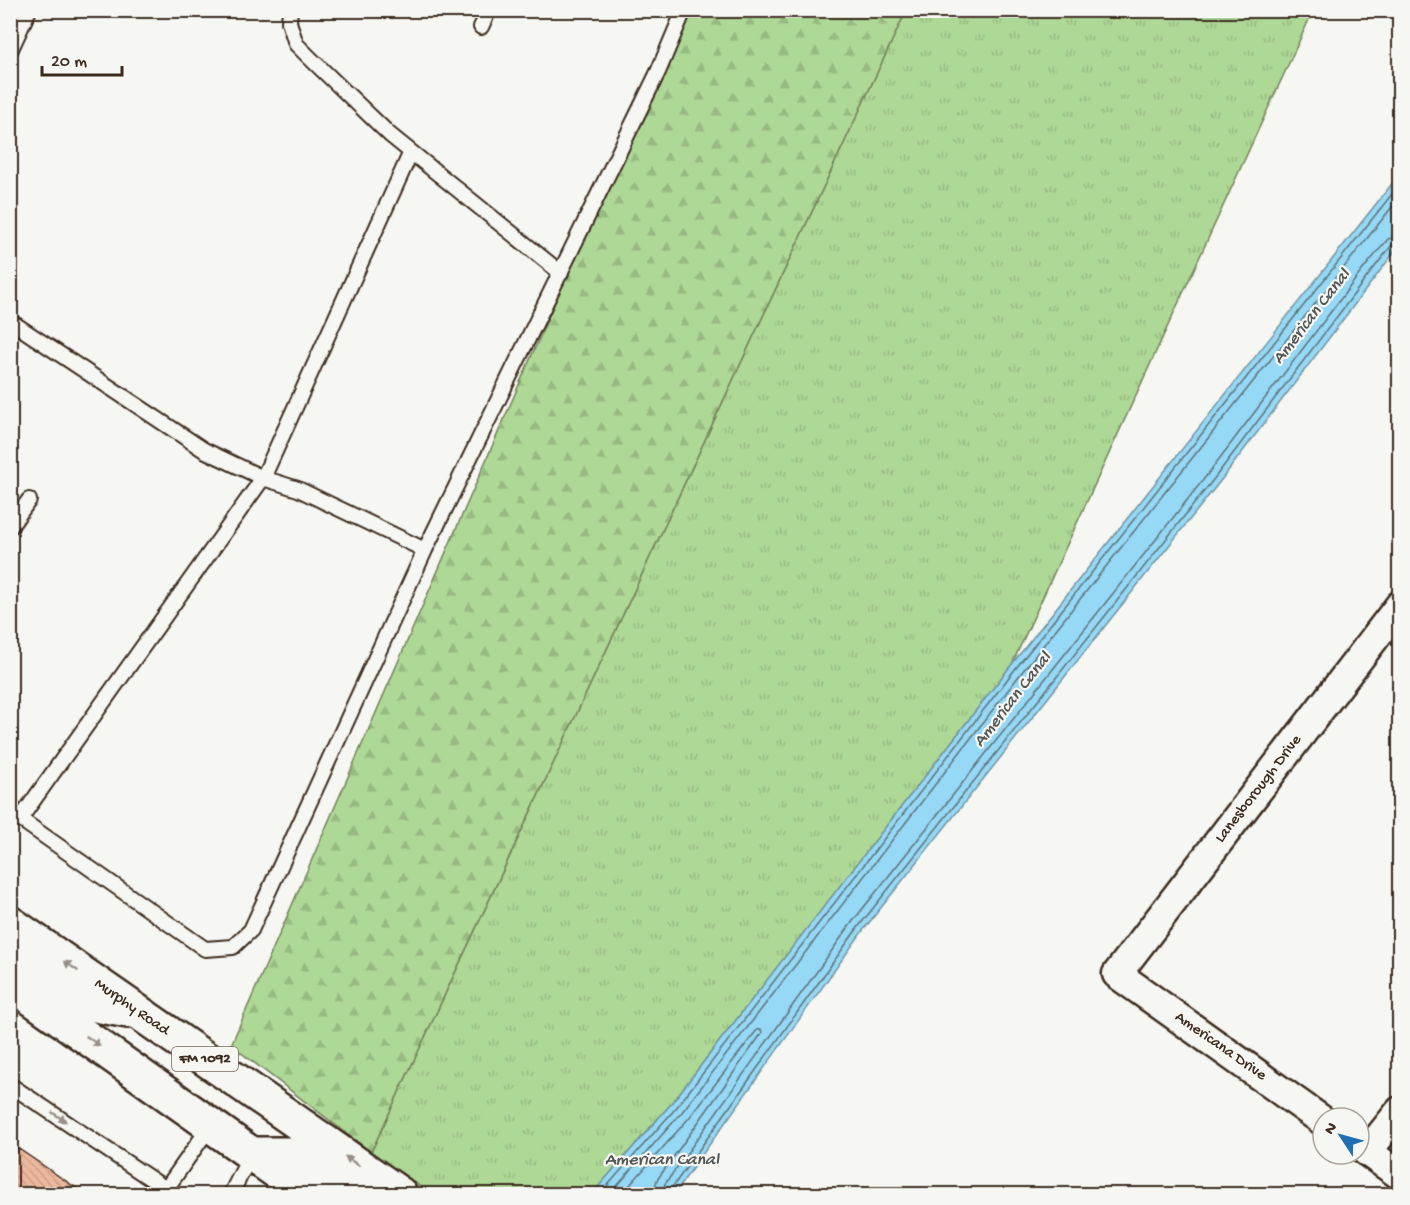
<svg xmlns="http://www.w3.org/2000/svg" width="1410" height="1205" viewBox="0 0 1410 1205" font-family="'Gochi Hand',sans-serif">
<defs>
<pattern id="grass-tufts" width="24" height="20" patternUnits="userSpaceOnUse" patternTransform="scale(1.5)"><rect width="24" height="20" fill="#aed896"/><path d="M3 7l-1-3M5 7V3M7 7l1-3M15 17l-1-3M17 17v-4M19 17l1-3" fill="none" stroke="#97ba81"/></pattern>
<pattern id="forest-firs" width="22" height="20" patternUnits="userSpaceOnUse" patternTransform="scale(1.5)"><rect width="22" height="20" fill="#aed896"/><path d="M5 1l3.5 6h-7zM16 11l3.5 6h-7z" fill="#97ba81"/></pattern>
<pattern id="building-back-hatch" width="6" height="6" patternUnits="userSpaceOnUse" patternTransform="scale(1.5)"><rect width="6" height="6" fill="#ecb99e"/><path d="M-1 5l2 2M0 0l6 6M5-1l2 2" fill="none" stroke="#cb9f88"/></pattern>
</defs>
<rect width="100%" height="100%" fill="#f6f6f2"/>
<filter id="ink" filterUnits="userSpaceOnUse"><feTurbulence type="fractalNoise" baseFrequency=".0167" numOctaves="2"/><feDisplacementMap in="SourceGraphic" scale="12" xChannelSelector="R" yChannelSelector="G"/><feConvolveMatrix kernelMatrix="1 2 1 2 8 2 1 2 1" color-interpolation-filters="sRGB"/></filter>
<g filter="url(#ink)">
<path fill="url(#grass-tufts)" stroke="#74815a" stroke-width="1.5" d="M906,11H1313L1012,664L671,1104L592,1194H431L371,1152Z"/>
<path fill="url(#forest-firs)" stroke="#74815a" stroke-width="1.5" d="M682,11H906L371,1152L231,1045Z"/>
<path fill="#95d9f7" stroke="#7193a0" stroke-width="1.5" d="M1399,175V246L1218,484L864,929L674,1194H592L671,1104L1012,664Z"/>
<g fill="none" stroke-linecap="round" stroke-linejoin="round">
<path stroke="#5f7075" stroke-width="1.5" d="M600,1194L676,1108L1016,668L1400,184
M610,1194L682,1112L1022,672L1400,197
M622,1194L689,1118L757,1030L761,1029L762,1033L657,1180L653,1194
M662,1194L665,1184L853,921L1207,475L1361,272L1388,239L1400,236
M670,1194L671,1189L859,926L1213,480L1367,277L1392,245L1400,243"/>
</g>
<path fill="url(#building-back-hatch)" stroke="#3b2a1e" stroke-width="1.5" d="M10,1143L85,1194H10Z"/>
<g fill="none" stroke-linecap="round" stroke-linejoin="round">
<g stroke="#3b2a1e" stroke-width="18">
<path id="lane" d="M290,10L289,22L296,44L312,60L390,135L561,273
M481,27L489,10
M10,51L29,10
M10,321L204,450L263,478L298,489L425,550
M10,527L29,500
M10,812L205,949L233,947L251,930L425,550L658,72L684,10
M20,819L263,478L411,152
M10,1085L166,1189L211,1125
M231,1194L251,1154"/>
</g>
<g stroke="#3b2a1e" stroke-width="33">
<g id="street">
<path id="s1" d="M1323,1121L1117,974L1400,605"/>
<path d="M1359,1146L1400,1175"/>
<path d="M1367,1152L1400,1111"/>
</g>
</g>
<g stroke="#3b2a1e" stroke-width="38">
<g id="primary">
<path id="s2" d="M10,923L400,1194"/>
<path d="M10,953L79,1002L128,1011"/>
<path d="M10,983L308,1194"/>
<path d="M251,1154H296L352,1194"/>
</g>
</g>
<use href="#lane" stroke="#f6f6f2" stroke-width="14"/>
<use href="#street" stroke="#f6f6f2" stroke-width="28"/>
<use href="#primary" stroke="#f6f6f2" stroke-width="33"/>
</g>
<defs><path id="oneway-solid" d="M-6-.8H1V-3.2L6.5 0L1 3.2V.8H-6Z" transform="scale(1.5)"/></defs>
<g fill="#989088">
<use href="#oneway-solid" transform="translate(71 966) rotate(-145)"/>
<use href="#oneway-solid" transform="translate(93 1041) rotate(35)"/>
<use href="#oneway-solid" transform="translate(59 1117) rotate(34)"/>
<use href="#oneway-solid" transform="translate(352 1161) rotate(-146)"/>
</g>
</g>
<g text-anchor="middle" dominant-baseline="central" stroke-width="4.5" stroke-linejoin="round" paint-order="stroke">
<rect fill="#f6f6f2" stroke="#73675e" stroke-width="1.5" x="172" y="1047" width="66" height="24" rx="4.5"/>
<g font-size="15" font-weight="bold" fill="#3b2a1e">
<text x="205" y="1059">FM 1092</text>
</g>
<g font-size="16" fill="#3b2a1e" stroke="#f6f6f2">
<text stroke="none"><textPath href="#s1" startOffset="486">Lanesborough Drive</textPath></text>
<text stroke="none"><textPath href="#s2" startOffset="148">Murphy Road</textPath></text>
<text transform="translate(1220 1047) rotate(35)">Americana Drive</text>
</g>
<g font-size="18" font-style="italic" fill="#525654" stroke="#f6f6f2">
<text transform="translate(1312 317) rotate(-52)">American Canal</text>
<text transform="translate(1013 700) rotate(-52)">American Canal</text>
<text x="662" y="1160">American Canal</text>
</g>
</g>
<rect width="1410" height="1205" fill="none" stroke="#f6f6f2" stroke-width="36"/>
<rect x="18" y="18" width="1374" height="1169" fill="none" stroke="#3b2a1e" stroke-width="2" filter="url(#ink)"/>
<g transform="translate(1341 1136) rotate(306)"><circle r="28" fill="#f6f6f2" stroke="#aba49d" stroke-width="1.5"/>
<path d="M0-4.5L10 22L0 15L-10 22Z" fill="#1f6fb2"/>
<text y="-9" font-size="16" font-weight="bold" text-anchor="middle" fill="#3b2a1e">N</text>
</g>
<path d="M42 66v9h80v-9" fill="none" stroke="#3b2a1e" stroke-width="3"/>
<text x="51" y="66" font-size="18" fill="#3b2a1e" stroke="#f6f6f2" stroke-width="4.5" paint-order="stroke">20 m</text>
</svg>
